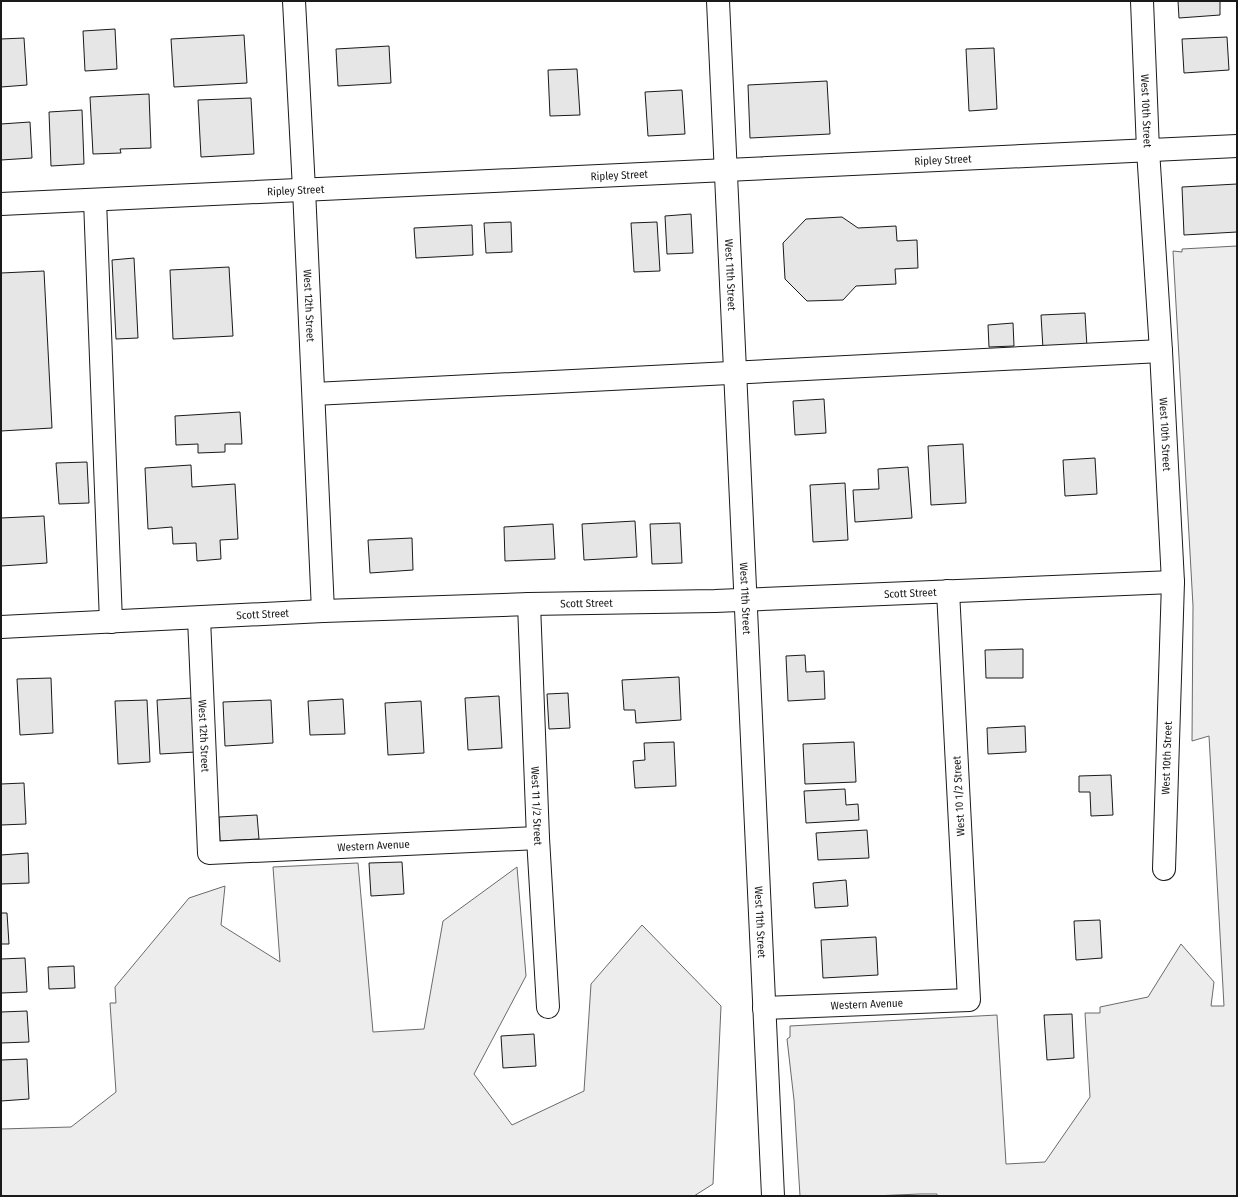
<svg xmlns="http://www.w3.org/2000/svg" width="1238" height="1197" viewBox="0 0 1238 1197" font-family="'Fira Sans Condensed',sans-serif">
<rect width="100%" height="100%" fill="#fff"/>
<path fill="#ededed" stroke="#6a6a6a" d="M1237,246V1196H937V1194H920L873,1196H800L794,1100L787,1039L790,1037V1026L997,1015L1006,1164L1045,1162L1090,1097L1085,1013H1100V1007L1148,997L1181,944L1214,982L1211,1006H1224L1209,736L1192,741L1193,606L1173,251L1182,252V249Z
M358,863L373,1032L424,1029L443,921L517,867L526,976L474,1074L512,1125L584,1091L591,984L642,925L721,1006L713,1184L694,1196H1V1129L71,1127L116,1092L110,1003H116L115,987L189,898L225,886L221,925L280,962L273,867Z"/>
<path fill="#e6e6e6" stroke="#1a1a1a" d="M1178,1H1220V15L1179,18Z
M115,29L117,69L85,71L83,31Z
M244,35L247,83L174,87L171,39Z
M1227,37L1229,70L1184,73L1182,39Z
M24,38L27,85L1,87V39Z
M389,46L391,83L338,86L336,49Z
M994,48L997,109L969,111L966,49Z
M577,69L580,115L550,116L548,70Z
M827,81L830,134L750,138L748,85Z
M682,90L685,134L648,136L645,92Z
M149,94L151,148L120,149L121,153L93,154L90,97Z
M251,98L254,154L201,157L198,100Z
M82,110L84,164L51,166L49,112Z
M30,122L32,158L1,160V124Z
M1237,184V232L1184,235L1182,187Z
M691,214L693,253L667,254L665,216Z
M842,217L858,228L896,226L897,241L917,240L918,268L895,269L896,284L856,286L843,300L807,301L785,279L783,243L806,219Z
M511,222L512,252L486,253L484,223Z
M657,222L660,271L634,272L631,223Z
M472,225L473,255L416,258L414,228Z
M134,258L138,338L116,339L112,260Z
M229,267L233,336L173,339L170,270Z
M44,271L52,428L1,431V273Z
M1085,313L1087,347L1043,349L1041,315Z
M1013,323L1014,346L989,347L988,325Z
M824,399L826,433L795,435L793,401Z
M240,412L242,444H225V452L198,453V444L176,445L175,416Z
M963,444L966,503L931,505L928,446Z
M1095,458L1097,494L1065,496L1063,460Z
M87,462L89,503L59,504L56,463Z
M191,465L192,487L235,484L238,539L220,540L221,559L197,561L196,543L173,544L172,527L148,529L145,468Z
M908,467L912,518L855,522L853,490L879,489L878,469Z
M845,483L848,540L813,542L810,485Z
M44,516L47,563L1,566V518Z
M635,521L637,557L584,560L582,524Z
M680,523L682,563L652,564L650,524Z
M553,524L555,559L505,561L504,527Z
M412,538L413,570L370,573L368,540Z
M1023,649V678H986L985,650Z
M805,655L806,672L824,671L825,699L788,701L786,656Z
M679,677L681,720L636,723L635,710H624L622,680Z
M51,678L53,733L20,735L17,679Z
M568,693L570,728L549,729L547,694Z
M499,696L502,748L468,750L465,698Z
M193,698L196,752L160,754L157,700Z
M343,699L345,734L310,735L308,701Z
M147,700L150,762L118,764L115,701Z
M271,700L273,743L225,746L223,702Z
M421,701L424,753L388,755L385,703Z
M1025,726L1026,752L988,754L987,728Z
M674,742L676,786L635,788L633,761L645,760L644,743Z
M854,742L856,782L805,784L803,744Z
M1111,775L1113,815L1091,816L1090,792H1079V776Z
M24,783L26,824L1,825V784Z
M845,789L846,805L858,804L859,820L806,823L804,791Z
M257,815L259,839L220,841L219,817Z
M867,830L869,858L818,860L816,833Z
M28,853L29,883L1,884V855Z
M402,862L404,894L371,896L369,863Z
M846,880L848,906L815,908L813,883Z
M1,913H7L9,944H1Z
M1100,920L1102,958L1076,960L1074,921Z
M876,937L878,975L823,978L821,940Z
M25,958L27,992L1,993V959Z
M74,966L75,988L49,989L48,967Z
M27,1011L29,1042L1,1043V1012Z
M1072,1014L1074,1058L1047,1060L1044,1015Z
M534,1034L536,1066L503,1068L501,1036Z
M27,1059L29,1099L1,1101V1060Z"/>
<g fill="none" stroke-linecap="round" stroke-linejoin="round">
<g stroke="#1a1a1a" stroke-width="24">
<g id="minor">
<path id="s1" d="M294,1L304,189L323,611"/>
<path id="s2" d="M718,1L773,1196"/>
<path id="s3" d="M1142,1L1148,150L1161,351L1173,582L1164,869"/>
<path d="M95,200L111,622"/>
<path id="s4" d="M1,204L1237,146"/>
<path d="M314,394L1161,351"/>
<path id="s5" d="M529,604L538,838L548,1007"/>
<path id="s6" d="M199,618L209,853L538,838"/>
<path id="s7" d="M1,627L323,611L529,604L715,601L1173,582"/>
<path id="s8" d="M764,1008L969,1000L948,591"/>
</g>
</g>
<use href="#minor" stroke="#fff" stroke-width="22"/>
</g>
<g text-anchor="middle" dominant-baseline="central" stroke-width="3" stroke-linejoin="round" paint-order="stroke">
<g font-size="11" fill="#1a1a1a" stroke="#fff">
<text stroke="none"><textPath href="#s3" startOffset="110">West 10th Street</textPath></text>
<text stroke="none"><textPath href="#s4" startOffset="943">Ripley Street</textPath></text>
<text stroke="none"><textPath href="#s4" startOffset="619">Ripley Street</textPath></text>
<text stroke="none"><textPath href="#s4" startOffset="295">Ripley Street</textPath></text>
<text stroke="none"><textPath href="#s2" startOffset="274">West 11th Street</textPath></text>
<text stroke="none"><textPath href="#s1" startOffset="305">West 12th Street</textPath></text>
<text stroke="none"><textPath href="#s3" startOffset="434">West 10th Street</textPath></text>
<text stroke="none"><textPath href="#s7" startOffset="910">Scott Street</textPath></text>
<text stroke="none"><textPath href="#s2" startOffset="598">West 11th Street</textPath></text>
<text stroke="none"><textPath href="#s7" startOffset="586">Scott Street</textPath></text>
<text stroke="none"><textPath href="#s7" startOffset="262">Scott Street</textPath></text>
<text stroke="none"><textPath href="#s6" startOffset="118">West 12th Street</textPath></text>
<text transform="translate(1167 758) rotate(-88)">West 10th Street</text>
<text transform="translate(959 796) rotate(-93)">West 10 1/2 Street</text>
<text stroke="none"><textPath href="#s5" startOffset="202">West 11 1/2 Street</textPath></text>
<text stroke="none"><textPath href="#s6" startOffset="400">Western Avenue</textPath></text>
<text stroke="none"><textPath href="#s2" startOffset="922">West 11th Street</textPath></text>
<text stroke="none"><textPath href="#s8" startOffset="103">Western Avenue</textPath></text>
</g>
</g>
<rect width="1238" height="1197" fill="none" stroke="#1a1a1a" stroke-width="4"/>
</svg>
